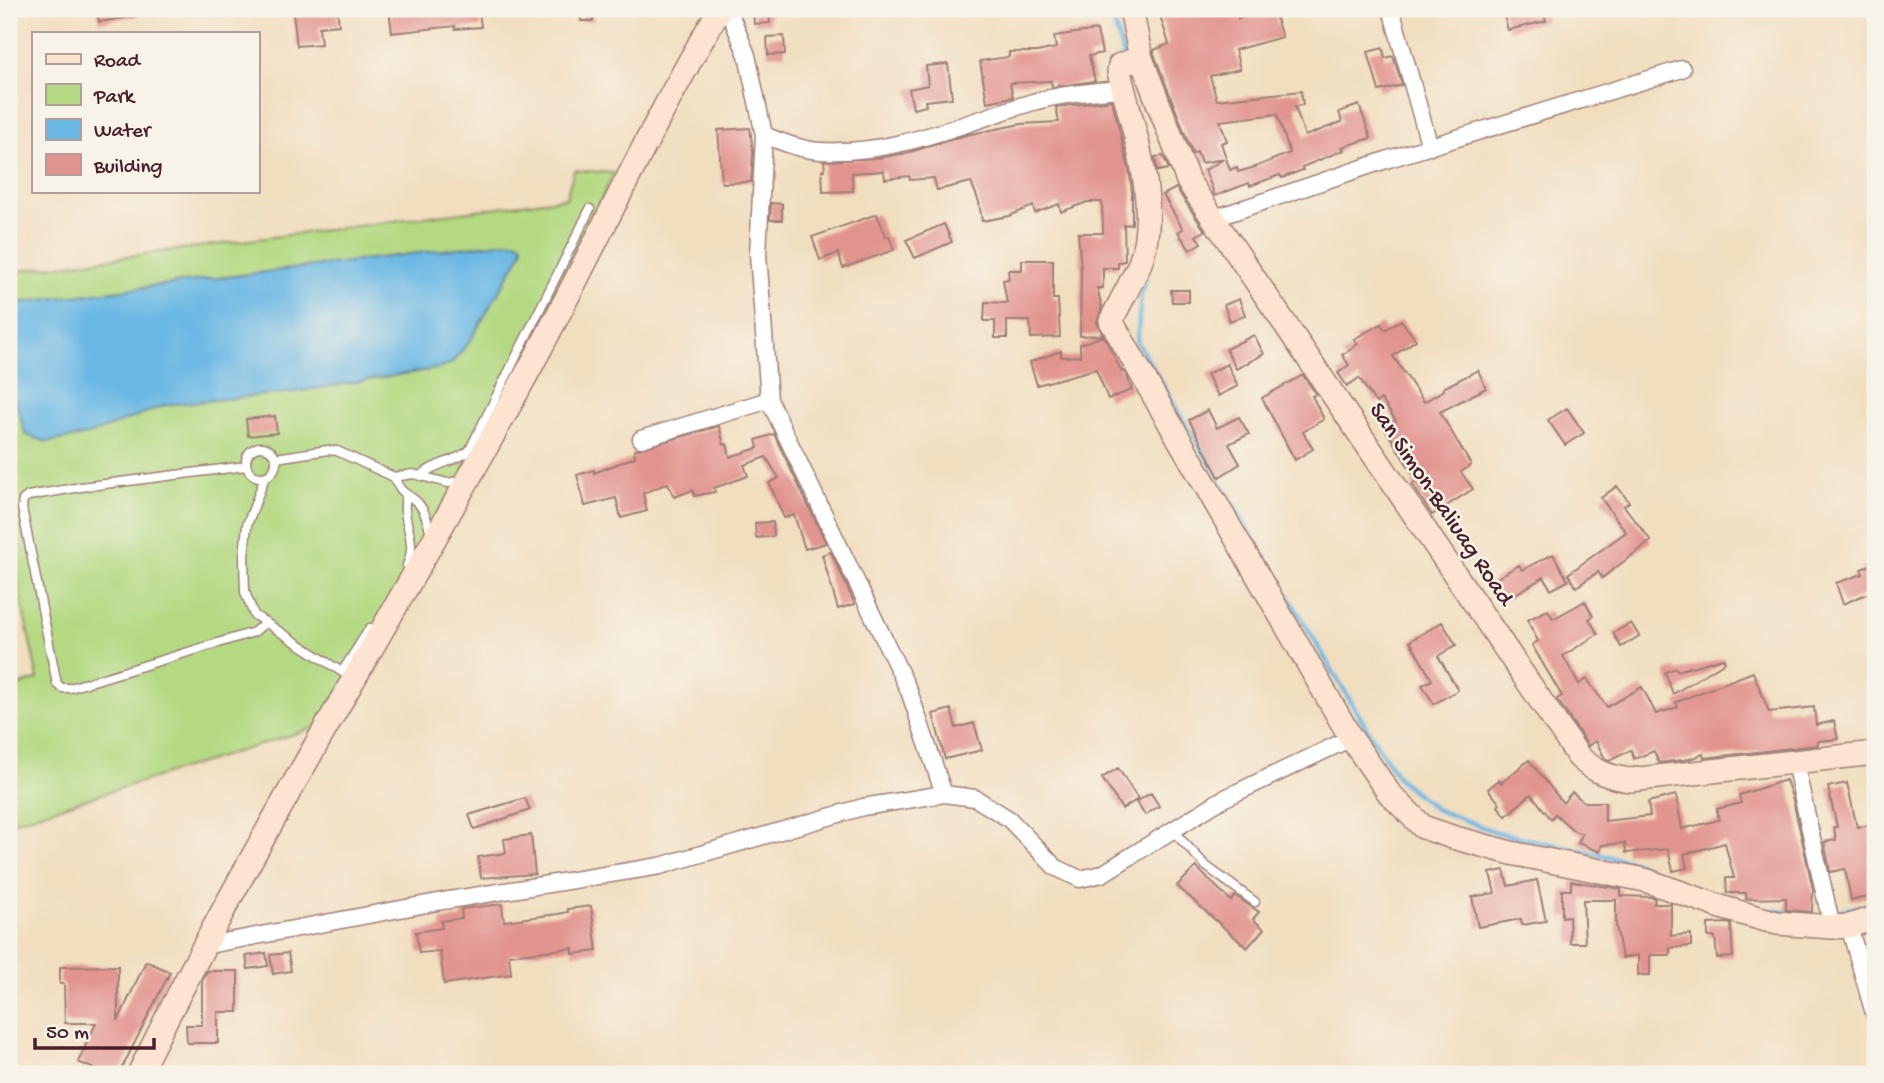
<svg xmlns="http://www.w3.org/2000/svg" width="1884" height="1083" viewBox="0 0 1884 1083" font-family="'Gochi Hand',sans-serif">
<rect width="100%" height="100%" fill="#f7f3e8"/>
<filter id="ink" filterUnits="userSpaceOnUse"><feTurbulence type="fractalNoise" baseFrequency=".0143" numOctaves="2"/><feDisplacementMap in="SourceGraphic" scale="14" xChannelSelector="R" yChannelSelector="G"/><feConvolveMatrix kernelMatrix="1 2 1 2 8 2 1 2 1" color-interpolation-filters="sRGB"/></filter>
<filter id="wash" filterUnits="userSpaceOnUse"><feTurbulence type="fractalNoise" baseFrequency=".00686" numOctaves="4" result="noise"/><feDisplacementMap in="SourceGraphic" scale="28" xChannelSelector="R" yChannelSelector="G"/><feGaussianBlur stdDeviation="1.57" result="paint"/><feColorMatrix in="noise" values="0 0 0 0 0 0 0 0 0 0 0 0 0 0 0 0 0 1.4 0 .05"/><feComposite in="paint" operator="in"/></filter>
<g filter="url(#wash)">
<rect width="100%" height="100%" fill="#f1debf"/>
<path fill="#b4d982" stroke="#7f7c56" stroke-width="2" d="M574,170L614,173L472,456L320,726L9,823V689L38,679L9,543V272L566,198Z"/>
<path fill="#6ab8e4" stroke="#5a6c88" stroke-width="2" d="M515,241L523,244L522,252L470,341L452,363L441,368L295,392L165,405L89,435L47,442L26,435L9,382V304Z"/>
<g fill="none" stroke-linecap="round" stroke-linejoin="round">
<path stroke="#6ab8e4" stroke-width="4.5" d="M1110,9L1124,57
M1146,274L1141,295L1137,342L1372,737L1399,779L1435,809L1496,832L1634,862L1665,876
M1770,910L1792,913
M1832,913L1875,903"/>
</g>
<g id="blocks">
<path fill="#e2948f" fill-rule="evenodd" d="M97,9H137V16L99,22Z
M337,9L339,25L319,27L321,44L297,46L293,13Z
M389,9H433L434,16L479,12L481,27L455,29V26L392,33Z
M581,9H593V21H581Z
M753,9H769L770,23L754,24Z
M1158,9H1237L1238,18L1273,9L1282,37L1235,50L1240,69L1210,76L1217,100L1301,91L1303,105L1295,106L1305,136L1342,122L1339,112L1359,105L1371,138L1342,147L1344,150L1302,167L1303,170L1282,178L1280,175L1250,186L1249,183L1215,196L1205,170L1224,159L1201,163L1197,152L1193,154L1154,54V50L1169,44ZM1277,114L1290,153L1255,167L1238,172L1237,167L1230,170L1221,143L1227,141L1220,121Z
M1502,9H1543L1546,21L1508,30Z
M1097,30L1102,53L1089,56L1095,81L1052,87L1051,81L1010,83L1013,97L987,102L980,61L1009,57V52H1037L1056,48L1054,36Z
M784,36L785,54L768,55L767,37Z
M1383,48L1385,58L1393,56L1402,85L1379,91L1368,52Z
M948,64L952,98L925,101L926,106L913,109L909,89L928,85L926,66Z
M1112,100L1129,169L1132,191V224L1124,225L1125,261L1118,262V268H1103V288H1097L1102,307L1097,322L1103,335L1080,336L1081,270L1078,233H1103L1102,202H1087L1061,212L1059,204L1035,213L1033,206L1009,216L982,221L979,202L971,182L937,190L934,178L910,180L909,176L885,179L884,171L852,173L853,191L823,192L822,170H825L824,161L878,158L907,153L966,135L1021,124L1059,122L1056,107Z
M750,128L753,152L751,182L722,183L718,130Z
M1163,156L1169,169L1157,171L1155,157Z
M1176,188L1205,231L1196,236L1201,243L1190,250L1178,232L1183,229L1163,195Z
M771,203L782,204V220H770Z
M877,214L886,237L889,236L894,250L843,268L838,253L820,260L812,237Z
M944,224L952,242L915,258L906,240Z
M1022,260H1053V299H1058L1060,337L1031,338L1030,321H1007V338H995V321H984L985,302L1007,303L1003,280L1009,279L1008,270H1022Z
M1171,290H1189V302H1172Z
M1239,299L1245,315L1230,321L1224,305Z
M1401,320L1416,340L1393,356L1424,402L1444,390L1443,388L1478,370L1486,388L1440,412L1471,465L1461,472L1473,489L1432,515L1412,484L1417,481L1385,428L1396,421L1381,399L1376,403L1359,378L1347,386L1338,373L1349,365L1342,355L1358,344L1354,339L1381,324L1385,330Z
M1254,335L1264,354L1236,369L1226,349Z
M1104,336L1122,372L1124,371L1127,376L1132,390L1108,399L1096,369L1037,385L1030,362L1061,351V357L1080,356V344Z
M1227,364L1238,386L1218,396L1207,374Z
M1303,375L1316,394L1312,396L1324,419L1303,432L1313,449L1295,460L1262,398Z
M1567,408L1584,433L1565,445L1548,420Z
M1208,410L1217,428L1239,417L1249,434L1229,444L1240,464L1219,477L1189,420Z
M275,416L277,433L248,436L246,419Z
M719,426L724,445L727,444L730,457L758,448L756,440L774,434L826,543L805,549L794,515L784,518L769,483L779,478L766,457L744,465L748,476L714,488L715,492L694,496L693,490L674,497L668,483L643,493L647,511L621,518L616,498L585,506L577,475L594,470V473L635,457L634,450Z
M1617,486L1629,502L1624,506L1651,541L1602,578L1598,572L1576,587L1568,574L1626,532L1601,498Z
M773,522L774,536L756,538L755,523Z
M831,552L855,604L838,609L822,555Z
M1553,554L1568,581L1551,590L1544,577L1504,601L1492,581L1519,565L1522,570Z
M1875,563V603L1871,592L1843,604L1836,583L1863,574L1861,569Z
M1585,601L1593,616L1589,619L1598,634L1563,656L1579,684L1587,679L1607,707L1642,687L1656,714L1678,707L1676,702L1753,672L1769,712L1814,707L1816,725L1834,721L1838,739L1818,741V745L1704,758L1703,754L1690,759L1659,763L1654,751L1634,759L1631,750L1609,761L1605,759L1596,741L1588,746L1557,699L1562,696L1532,645L1538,641L1527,620L1548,610L1553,619Z
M1442,622L1456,645L1438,656L1458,690L1434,704L1422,685L1432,680L1410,641Z
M1631,623L1639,636L1621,647L1613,633Z
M1723,658L1725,662L1673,694L1665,672L1676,668L1677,671Z
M951,709L956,728L974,723L982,750L945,759L933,714Z
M1529,760L1563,803L1572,792L1584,802H1605V821L1650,816L1648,802L1676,795L1682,829L1719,820L1717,809L1741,803L1739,795L1786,780L1793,800L1813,889L1812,912L1786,910V898L1746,899V893H1727L1726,878H1734L1725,843L1684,854L1687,868L1673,871L1668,849L1626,853L1625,843L1602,845L1600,852L1578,843L1582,834L1574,831L1555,814L1551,819L1531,794L1506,816L1498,806L1500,804L1488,789L1499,780L1501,783Z
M1118,768L1138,799L1122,809L1102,778Z
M1847,783L1857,827L1875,825V896L1851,900L1845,869L1830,872L1824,842L1836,840L1834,827H1837L1828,787Z
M1151,793L1159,806L1145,815L1136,802Z
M525,798L530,810L474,829L469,815Z
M531,835L535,874L481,878L478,857L506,853L504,839Z
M1196,867L1231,901L1235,896L1259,912L1253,919L1264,929L1247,948L1177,886Z
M1504,870L1508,886L1537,880L1546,921L1522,925L1521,919L1478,927L1472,897L1495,893L1490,873Z
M1571,881L1621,889V896L1651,897L1655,898L1654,904H1671V936L1691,934V946L1670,948V955H1650V975H1638V955L1622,958L1616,926V900H1583L1585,943H1570L1569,916L1562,917V890H1571Z
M502,904L504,921L558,914L568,912V909L591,906L597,951L573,954V948L509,955L511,974L444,984L440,951L419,953L416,932L442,928L441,921L462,918L461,909Z
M1727,923L1731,924L1733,957L1717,958L1715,937H1708V924Z
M266,953L268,966L248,969L246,956Z
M288,953L291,971L273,974L270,955Z
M146,961L170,972L119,1074H106L78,1062L96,1023H65L64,984H60V967L118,966V1021Z
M207,971H238V1012H218V1043H187L186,1025H202V981Z"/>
</g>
</g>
<g filter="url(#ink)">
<use href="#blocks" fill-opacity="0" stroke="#9e7e75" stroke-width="2"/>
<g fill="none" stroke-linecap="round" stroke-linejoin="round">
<g stroke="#9e7e75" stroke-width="11">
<path id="lane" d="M246 462a15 15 0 1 1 30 0a15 15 0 1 1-30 0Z
M276,458L328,450L337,451L394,477L413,474L448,483L464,480
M246,466L81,487L28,496L23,500L22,508L57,684L62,688H70L254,632L266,622
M421,475C436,463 454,462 469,451L590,209
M265,477L247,525L244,556L245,592L254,615L342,672L370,628
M394,477C402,495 404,491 417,502C425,510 428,523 431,534
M406,497C400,520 419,540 407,565
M1172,830L1206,866L1255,902"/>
</g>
<g stroke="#9e7e75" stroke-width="19">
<path id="street" d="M728,9L747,55L764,135C782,142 801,150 821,151C896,155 963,123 1033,102C1062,94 1093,91 1123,89
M1391,9L1430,147
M764,135L758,254L769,400L909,691L944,794
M1215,218L1389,159L1682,69
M641,439L769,400
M1795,763L1832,927
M1849,926L1875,1017
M203,946L443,901L660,866L863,807L944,794L975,798L1009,819L1055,867L1080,879L1102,874L1221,800L1351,738"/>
</g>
<g stroke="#9e7e75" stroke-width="26">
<path id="secondary" d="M1131,9L1141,58L1188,181L1579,757C1595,772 1609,777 1630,780L1875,753
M1141,58L1120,65L1119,72C1133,130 1161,203 1140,263C1132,282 1120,302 1111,321L1351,738L1389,793L1423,827L1452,837L1511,853L1645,880L1724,908L1777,923L1832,927L1849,926L1875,918
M139,1074C257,831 404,602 532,364C596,246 651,124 720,9"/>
</g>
<use href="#lane" stroke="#fff" stroke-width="8"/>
<use href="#street" stroke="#fff" stroke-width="16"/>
<use href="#secondary" stroke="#fde4d0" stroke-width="23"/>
</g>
</g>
<g text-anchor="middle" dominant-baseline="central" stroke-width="5" stroke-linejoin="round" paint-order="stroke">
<g font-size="24" fill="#4a1f2b" stroke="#f7f3e8">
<text transform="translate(1440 505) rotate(56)">San Simon-Baliuag Road</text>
</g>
</g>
<rect width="1884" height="1083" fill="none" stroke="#f7f3e8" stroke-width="35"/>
<rect x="32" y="32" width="228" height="161" fill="#f7f3e8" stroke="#b29e9c" stroke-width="2"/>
<rect x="46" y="54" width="35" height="10" fill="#fde4d0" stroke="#b29e9c" stroke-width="2"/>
<text x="94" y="66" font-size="21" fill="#4a1f2b">Road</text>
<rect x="46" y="84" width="35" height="21" fill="#b4d982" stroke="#b29e9c" stroke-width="2"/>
<text x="94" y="102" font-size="21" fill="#4a1f2b">Park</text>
<rect x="46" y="119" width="35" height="21" fill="#6ab8e4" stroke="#b29e9c" stroke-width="2"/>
<text x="94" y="136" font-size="21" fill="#4a1f2b">Water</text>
<rect x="46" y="154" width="35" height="21" fill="#e2948f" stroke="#b29e9c" stroke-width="2"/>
<text x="94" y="172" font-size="21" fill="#4a1f2b">Building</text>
<path d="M35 1038v10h119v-10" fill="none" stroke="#4a1f2b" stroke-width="3.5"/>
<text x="46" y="1038" font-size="21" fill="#4a1f2b" stroke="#f7f3e8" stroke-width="5" paint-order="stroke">50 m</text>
</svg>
